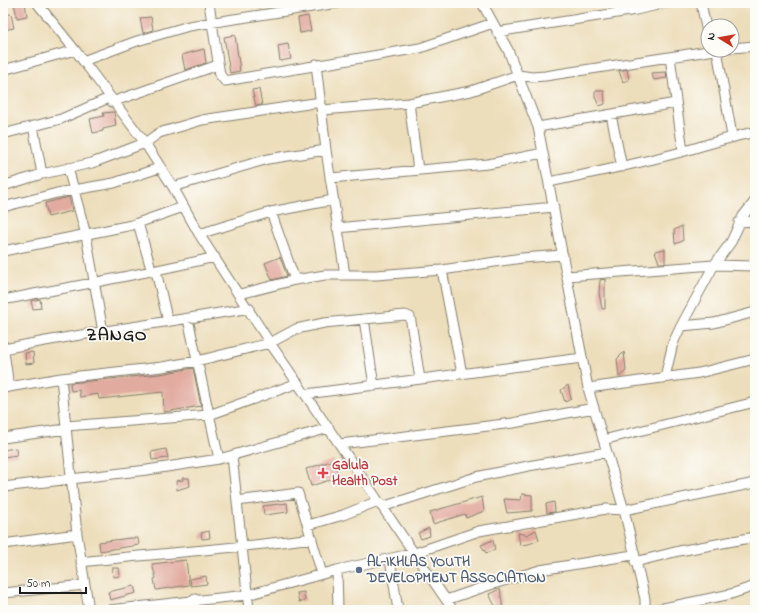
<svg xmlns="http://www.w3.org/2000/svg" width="758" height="613" viewBox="0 0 758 613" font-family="'Indie Flower',sans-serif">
<rect width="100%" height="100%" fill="#fdfcf7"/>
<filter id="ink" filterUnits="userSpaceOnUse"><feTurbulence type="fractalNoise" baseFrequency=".025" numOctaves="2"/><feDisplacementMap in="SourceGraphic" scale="8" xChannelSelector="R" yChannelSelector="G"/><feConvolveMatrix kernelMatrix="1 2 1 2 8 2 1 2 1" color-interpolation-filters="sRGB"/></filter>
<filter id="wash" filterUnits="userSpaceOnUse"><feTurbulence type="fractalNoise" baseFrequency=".012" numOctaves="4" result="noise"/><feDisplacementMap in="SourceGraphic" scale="16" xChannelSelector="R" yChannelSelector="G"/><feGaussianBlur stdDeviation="0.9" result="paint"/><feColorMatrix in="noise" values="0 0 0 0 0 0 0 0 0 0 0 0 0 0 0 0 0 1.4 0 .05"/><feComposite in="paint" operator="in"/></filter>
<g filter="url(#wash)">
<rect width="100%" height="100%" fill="#eddebb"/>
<g id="blocks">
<path fill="#e2aba0" d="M14,3H25L27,16L17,18Z
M11,14L14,28L3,30V15Z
M308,16L311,31L300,33L298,18Z
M151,17L153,30L143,33L140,18Z
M235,35L240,71L230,73L224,37Z
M288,44L291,59L280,61L278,46Z
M204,49L206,63L185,70L182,55Z
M627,69L629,80L623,82L619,71Z
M666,72L667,78L654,80L651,73Z
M259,89L262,105L256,106L252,90Z
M595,91H604L605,104L599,106L595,97Z
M114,112L116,126L103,129V131L93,133L90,119L104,116L103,113Z
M69,197L72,211L48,217L45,203Z
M682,226L683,241L675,244L674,230Z
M665,249V263H659L655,251Z
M280,257L287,276L272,280L265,263Z
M605,279V309H602L599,293L600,280Z
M40,299L41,308L33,309L31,301Z
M33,352L34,363L26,364L25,353Z
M624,352L626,371L619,377L617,359Z
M193,368L201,406L164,412L163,392L99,399L98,394L80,397L79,390L71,391L70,383L160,374Z
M568,385L571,399L565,402L561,390Z
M16,448L17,455L3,457V450Z
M166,449L168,458L152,460L151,452Z
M334,460L339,477L311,486L306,469Z
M182,478H189L190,486L177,490L176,481L183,480Z
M522,494L532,495V511L507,513L504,499L521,500Z
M482,497L484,511L466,518L465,514L433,524L430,512Z
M554,502L555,512L547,513L546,504Z
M287,503L288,512L264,515L263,506Z
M429,528L430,536L421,539L418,533Z
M536,530L539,540L529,544L520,545L518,533L527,535Z
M209,531L210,538L202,539L201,533Z
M130,538H138L139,545L100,551L99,542Z
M493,540L495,550L486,553L481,545Z
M186,560L189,585L156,590L154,579L156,578L152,564Z
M112,568H119L120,576L113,577Z
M206,576L207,584L191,586L190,579Z
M134,586L136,593L110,600L108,592Z
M500,589L503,610H497L489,594Z
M304,592L305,601L299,602L297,593Z"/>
</g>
</g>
<g filter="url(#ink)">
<use href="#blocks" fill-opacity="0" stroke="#847d6c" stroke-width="1"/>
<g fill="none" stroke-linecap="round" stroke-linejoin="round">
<g stroke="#847d6c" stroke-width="11">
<path id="minor" d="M37,3L75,50L145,143L173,187L199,234L270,343L453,610
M209,3L220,75L225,81L420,48L493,23
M482,3L508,50L538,127L588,388L624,510L645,599V610
M701,3L708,37
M497,32L636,10L666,3
M732,48L755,46
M717,50L732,136
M670,57L683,151
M83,61L137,41L189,26L338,3
M316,64L326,150L345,275
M3,70L75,50
M112,102L218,65
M409,103L418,170
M322,110L409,103L471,91L518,75L532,77L545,76L715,50
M611,115L622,167
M33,126L42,174
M538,127L676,103
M3,134L61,119L109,98
M68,168L86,235L103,332
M330,178L488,164L543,153
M549,182C593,173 637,164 681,152C706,145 729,137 755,132
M3,186L42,174L92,163L145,143L159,133L202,120L321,102
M173,187L268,159L326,150
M3,207L57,193L114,183L159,168
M271,212L295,280
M739,222L755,221
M138,223L152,272
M337,228L554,207
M199,234L271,212L333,200
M3,251L132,225L183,207
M442,270L462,374
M156,271L168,322
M567,276L714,265L755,266
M240,294L295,280L325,275H376L442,270L522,258L563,255
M3,300C74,286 145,274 215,257
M188,319L219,459
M364,319L374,386
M681,326L714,323L755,312
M3,345L9,387
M4,349C85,332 167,323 249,308
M665,377L673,343L681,326L714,265L731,242L743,216L755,201
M61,378L77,534L89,610
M3,388L61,378L162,367L197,361L270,343L296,329L324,323L405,315L410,317L411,322L420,379
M588,388L699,373L755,359
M306,394L582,358
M66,426L209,415L298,383
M3,438L66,429
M603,440L755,402
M340,444L513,423L594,408
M232,456L249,610
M3,487L147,470L219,459L329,428
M237,501L298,493L322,574
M382,507L476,477L528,466L607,452
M308,525L343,515L378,501
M3,544L77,534
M390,559L398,610
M81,562C158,553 235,549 312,538
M635,562L679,551L755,537
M337,570L338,610
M3,593L85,585
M195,599L196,610
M446,600L490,585L540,570L633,555
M109,610L247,595L337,570L415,553L479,531L606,509L624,510L755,483
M654,610L731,594L755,586"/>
</g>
<use href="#minor" stroke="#fff" stroke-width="9"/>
</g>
</g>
<path fill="#e0444e" stroke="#fdfcf7" stroke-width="1.5" d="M321 467h4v4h4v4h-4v4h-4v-4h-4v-4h4z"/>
<circle fill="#5c6f8a" stroke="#fdfcf7" stroke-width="1.5" cx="359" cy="570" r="4"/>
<g text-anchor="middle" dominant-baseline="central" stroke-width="3.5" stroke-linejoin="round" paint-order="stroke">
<g font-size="14" font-weight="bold" fill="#be3a42" stroke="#fdfcf7" text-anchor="start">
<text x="332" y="465">Galula<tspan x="332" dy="16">Health Post</tspan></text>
</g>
<g font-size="14" font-weight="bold" fill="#4e5e75" stroke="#fdfcf7" text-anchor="start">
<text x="367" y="562">AL-IKHLAS YOUTH<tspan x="367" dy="16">DEVELOPMENT ASSOCIATION</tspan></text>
</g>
<g font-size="18" font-weight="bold" letter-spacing="1" fill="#1c1c1c" stroke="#fdfcf7">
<text x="117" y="336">ZANGO</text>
</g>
</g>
<rect width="758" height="613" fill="none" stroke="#fdfcf7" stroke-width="16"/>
<g transform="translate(720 38) rotate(281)"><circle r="19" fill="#fdfcf7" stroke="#a3a29f"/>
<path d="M0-3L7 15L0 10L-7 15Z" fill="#c8321e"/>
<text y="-6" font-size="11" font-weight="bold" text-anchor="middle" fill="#1c1c1c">N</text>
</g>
<path d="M20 587v6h66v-6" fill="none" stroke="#1c1c1c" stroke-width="2"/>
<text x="26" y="587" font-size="12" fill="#1c1c1c" stroke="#fdfcf7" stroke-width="3" paint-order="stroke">50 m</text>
</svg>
